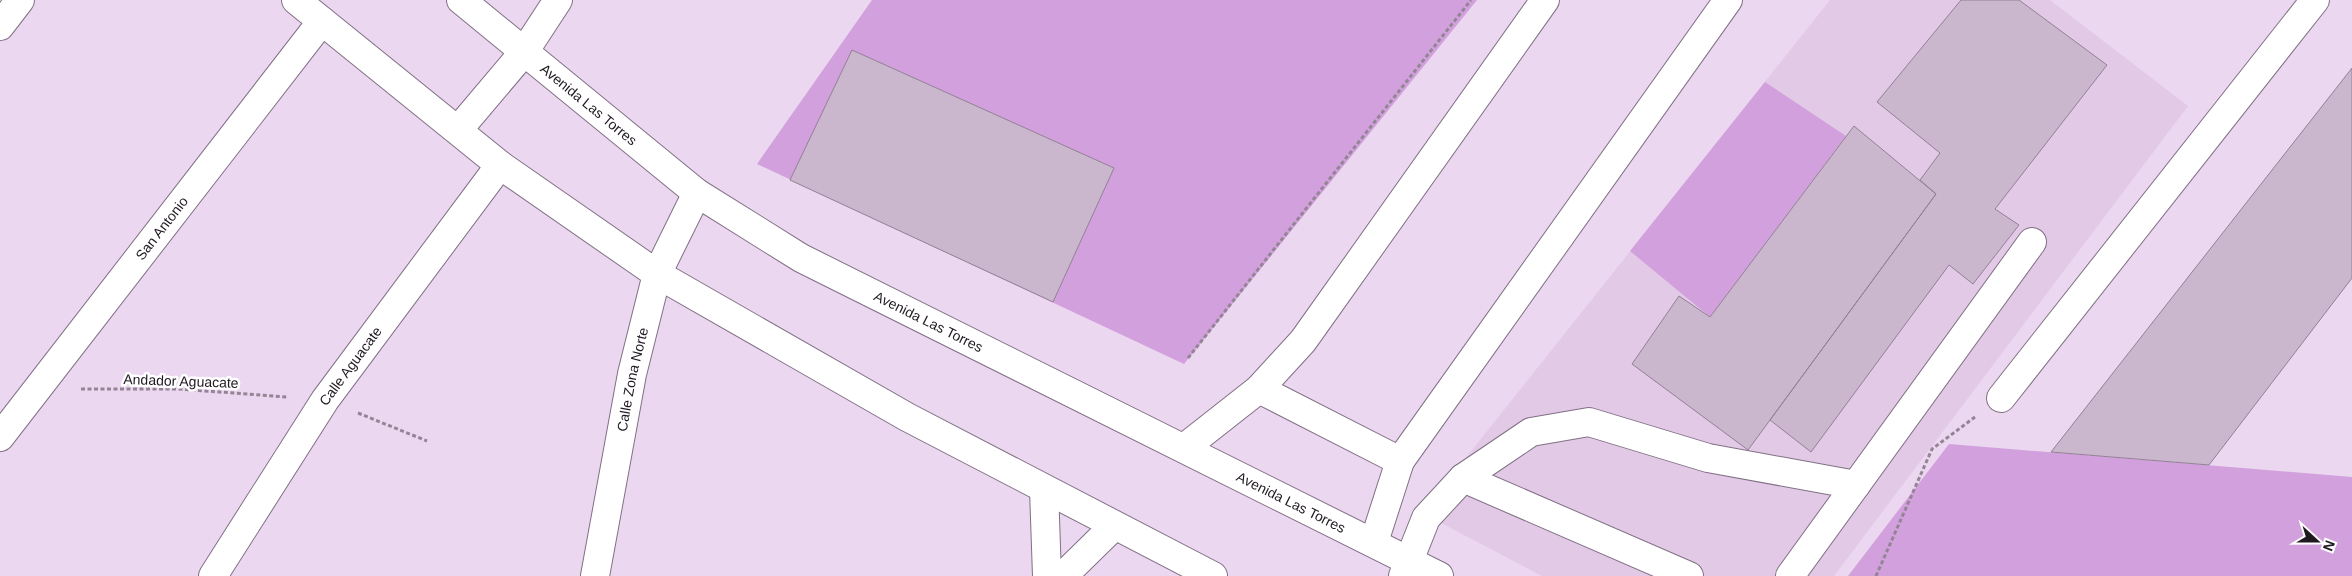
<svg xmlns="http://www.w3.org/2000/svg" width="2352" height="576" viewBox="0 0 2352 576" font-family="Helvetica,sans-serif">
<rect width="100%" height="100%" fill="#ebd7ef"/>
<path fill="#e2c9e6" d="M1830,0H2050L2188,106L1834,576H1542L1422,513Z"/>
<path fill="#d2a0dc" d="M872,0H1477L1184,364L757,164Z
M1765,82L1846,136L1710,317L1630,251Z
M1949,444L2352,477V576H1848Z"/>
<path fill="#cab7ce" stroke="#928096" d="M1961,0H2019L2107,65L1995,209L2019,225L1973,284L1949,265L1811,452L1770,420L1936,194L1920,180L1940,153L1877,102Z
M852,50L1114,168L1053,302L790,180Z
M2352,68V278L2209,465L2051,452Z
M1854,126L1936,194L1748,450L1632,364L1679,296L1710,317Z"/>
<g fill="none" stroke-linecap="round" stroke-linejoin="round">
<g stroke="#817085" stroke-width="30">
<g id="minor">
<path d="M296,0L500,165L657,274L907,417L1213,576"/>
<path id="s1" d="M461,0L697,193L801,258L1439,576"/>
<path d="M0,26L20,0"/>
<path d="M458,130L524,52L558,0"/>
<path d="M2001,398L2315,0"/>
<path id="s2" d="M0,437L322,21"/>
<path d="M1184,448L1259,389"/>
<path d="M1400,461L1259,389L1303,341L1545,0"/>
<path d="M1463,478L1689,576"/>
<path d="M1044,489L1047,576"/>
<path d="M1374,542L1400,461L1728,0"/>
<path id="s3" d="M213,576L325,400L500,165"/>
<path id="s4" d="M595,576L632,374L657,274L697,193"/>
<path d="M1063,576L1114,526"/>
<path d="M1403,576L1426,518L1463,478L1531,432L1589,422L1708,458L1856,485"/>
<path d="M1790,576L2032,242"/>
</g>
</g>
<path stroke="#948596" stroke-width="3" stroke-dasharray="4 2.5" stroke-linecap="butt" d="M1188,358L1471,0
M81,389H179L287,397
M358,413L427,441
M1876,576L1932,449L1975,417"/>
<use href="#minor" stroke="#fff" stroke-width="28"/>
</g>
<g text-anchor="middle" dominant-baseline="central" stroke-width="5" stroke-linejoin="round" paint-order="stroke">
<g font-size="14" fill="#201921" stroke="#fff">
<text stroke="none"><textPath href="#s1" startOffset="165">Avenida Las Torres</textPath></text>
<text stroke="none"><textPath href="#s2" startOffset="264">San Antonio</textPath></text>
<text stroke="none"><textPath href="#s1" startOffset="570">Avenida Las Torres</textPath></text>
<text stroke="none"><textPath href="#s3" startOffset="251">Calle Aguacate</textPath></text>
<text stroke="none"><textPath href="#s4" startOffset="200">Calle Zona Norte</textPath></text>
<text transform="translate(181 381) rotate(2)">Andador Aguacate</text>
<text stroke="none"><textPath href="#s1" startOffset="975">Avenida Las Torres</textPath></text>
</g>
</g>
<g transform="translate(2317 541) rotate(111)" stroke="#ffffff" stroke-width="4" paint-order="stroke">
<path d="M0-4L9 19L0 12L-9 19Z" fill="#201921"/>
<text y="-8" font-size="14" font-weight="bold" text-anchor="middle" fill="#201921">N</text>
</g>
</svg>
